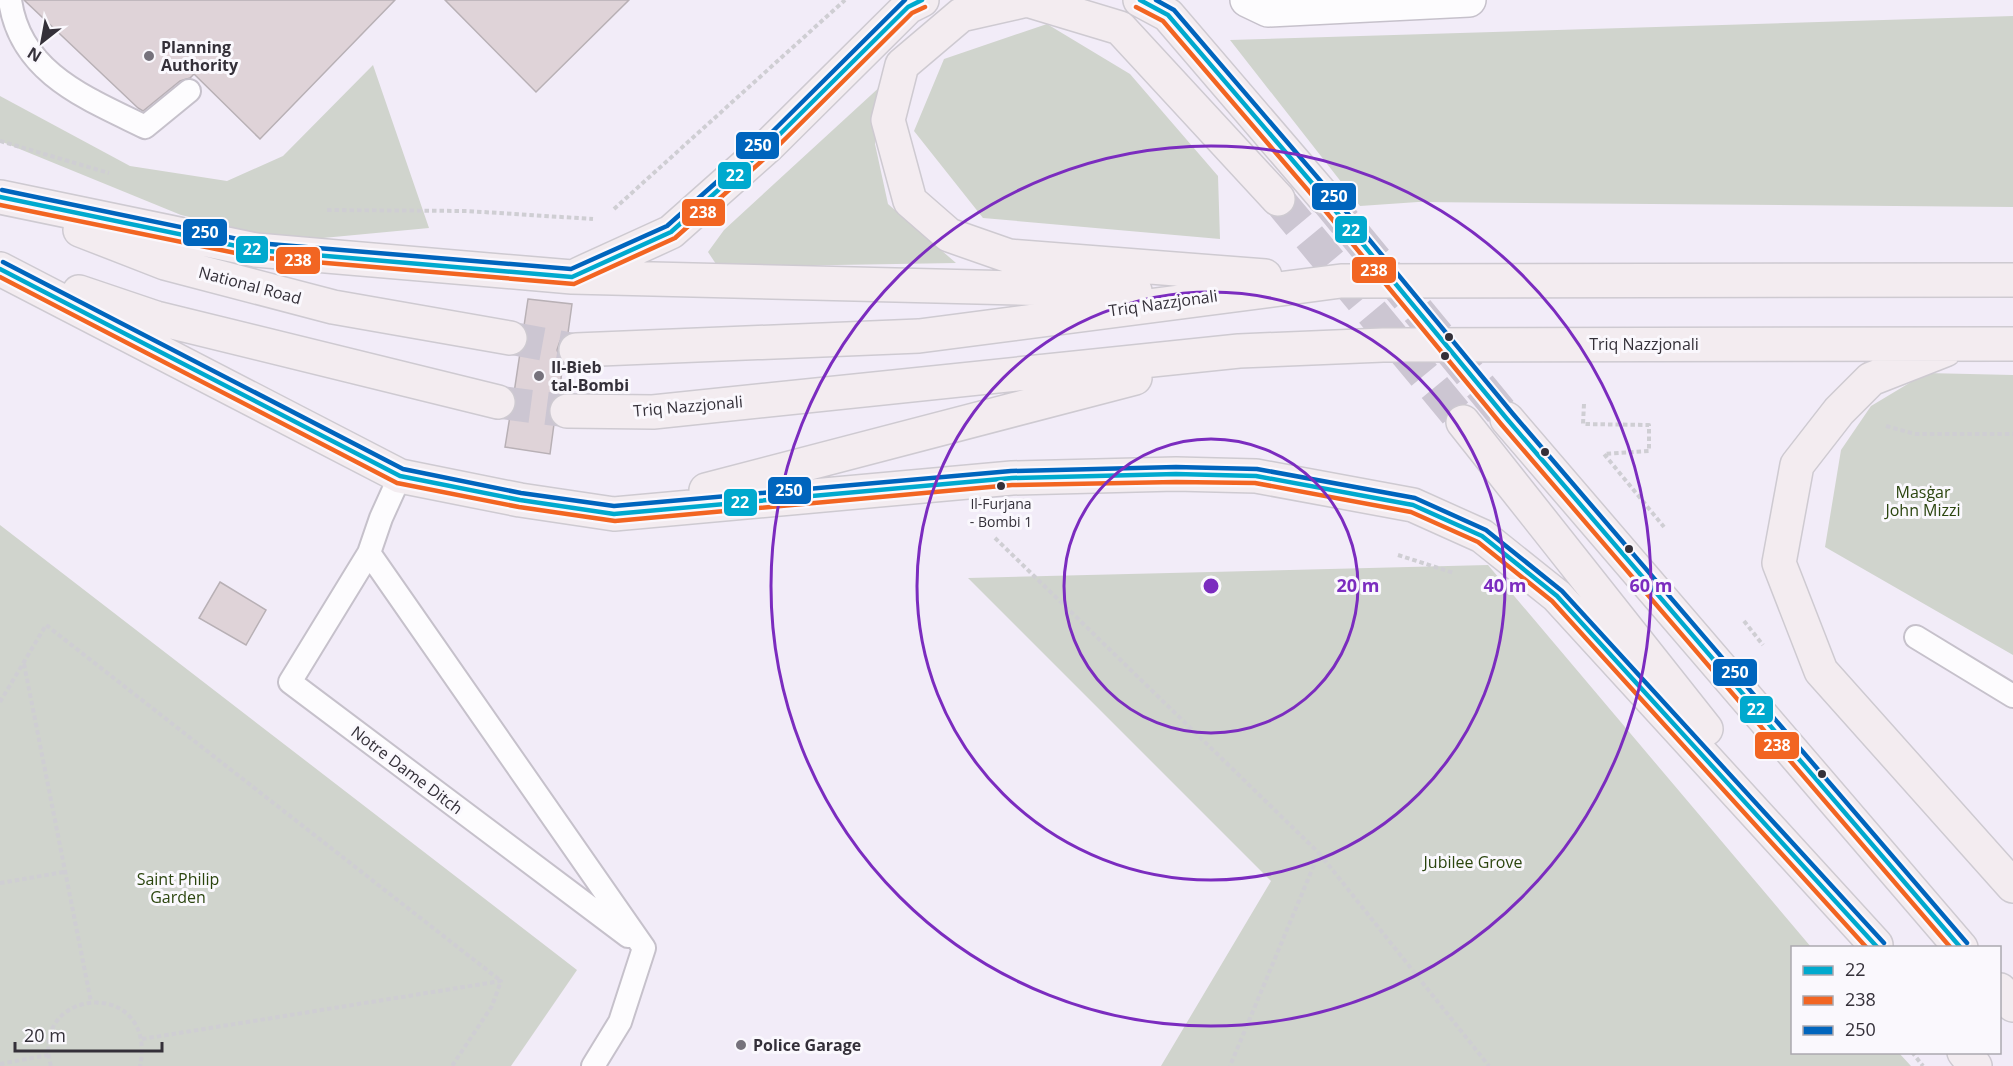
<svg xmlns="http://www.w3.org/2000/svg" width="2013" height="1066" viewBox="0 0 2013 1066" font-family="'Open Sans',sans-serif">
<rect width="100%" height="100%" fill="#f2ecf8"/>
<path fill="#d0d4cd" d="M2013,16V207L1418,202L1360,206L1230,40Z
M1047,24L1130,74L1218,176L1220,239L983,218L914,131L944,59Z
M373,65L429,228L291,241L181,215L0,141V96L130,166L227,181L283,156Z
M883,84L875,144L888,204L956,263L718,267L708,252L724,230Z
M1926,373L2013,375V655L1825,547L1841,450L1871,406Z
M0,525L577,970L511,1066H0Z
M1488,565L1811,947L1792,948V1052L1899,1053L1911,1066H1161L1271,881L968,578Z"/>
<path fill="#dfd3d8" stroke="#b8b0b5" stroke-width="1.5" d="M24,0H395L260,139L194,74L190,78L180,81L143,111L138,108Z
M445,0H629L536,92Z
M528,299L572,304L568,333L560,341L557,350L560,359L563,363L559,394L551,401L548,410L550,420L554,424L550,454L505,447L510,416L516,406V397L514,393L520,353L525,350L528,341V332L524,326Z
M220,582L266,610L246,645L199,618Z"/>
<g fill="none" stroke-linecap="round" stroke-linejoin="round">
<path stroke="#ccc6d2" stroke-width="33" stroke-dasharray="33 16" stroke-linecap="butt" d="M1324,197L1507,419
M1278,199L1463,422
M510,338L576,350
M498,402L567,411"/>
<g stroke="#c6c1cb" stroke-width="26">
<path id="service" d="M10,0C20,73 86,98 145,127L189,91
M400,476L381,518L369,553L644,948L620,1022L593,1066
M369,553L290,682L628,936
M1916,637L2013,696"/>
</g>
<g stroke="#c6c1cb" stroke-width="36">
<path id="minor" d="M1247,0L1268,10L1469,0"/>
</g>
<g stroke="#cecad1" stroke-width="36">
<path id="trunk" d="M1027,0L961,15L902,65L888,120L910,201L949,235L1009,256L1265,276
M1027,0L1120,28L1278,199
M1140,0L1168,15L1324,197
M0,197L256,250L572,277L1135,291
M80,230L165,263L333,307L510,338
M0,269L400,476L520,500L614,514L1012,478L1176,474L1256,476L1413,505L1482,536L1557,596L1876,945
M579,274L671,232L769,145L908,7L922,0
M79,292L156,318L498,402
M576,350L919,336L1341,281L2013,280
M1945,350L1871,379L1839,411L1797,465L1779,563L1821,671L2013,886
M567,411L653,412L1239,351L1383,345L2013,344
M1507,419L1961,948
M1463,422L1706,729
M706,490L1135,378
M2000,990L2013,1005
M1964,1052L1975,1066"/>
</g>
<path stroke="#cfced3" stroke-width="4" stroke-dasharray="4.5 3" stroke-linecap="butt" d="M0,141L109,173
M614,209L845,0
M327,210L467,211L593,219
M1584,404L1583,424L1649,425V451L1604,454L1664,527
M1886,426L1915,434H2013
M995,538L1319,853L1230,1066
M1398,555L1454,573
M1744,621L1763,645
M24,664L91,1002
M0,702L46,625L501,981
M1319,853L1489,1066
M0,883L64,872
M142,1039L501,981L492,1006L452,1066
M1912,1052L1923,1066
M0,1064L48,1055
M51,1066C28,986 158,977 140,1066"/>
<use href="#service" stroke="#fdfcfe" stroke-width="22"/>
<use href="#minor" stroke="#fdfcfe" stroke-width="33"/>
<use href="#trunk" stroke="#f3ecf0" stroke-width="33"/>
<g stroke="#faf8fd" stroke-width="9">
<path id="bus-1" d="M1140,0L1168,15L1324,197L1507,419L1961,948
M0,197L256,250L572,277L671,232L769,145L908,7L922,0
M0,269L400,476L520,500L614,514L1012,478L1176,474L1256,476L1413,505L1482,536L1557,596L1878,948"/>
</g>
<g stroke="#faf8fd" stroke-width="9">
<path id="bus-2" d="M1136,7L1163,21L1318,202L1501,424L1951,948
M0,205L255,257L574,284L675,238L774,150L912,13L925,7
M0,277L397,483L519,507L615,521L1012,485L1176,482L1255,483L1411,512L1478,542L1552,601L1867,948"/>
</g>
<g stroke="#faf8fd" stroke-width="9">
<path id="bus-3" d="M1156,0L1174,10L1330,192L1513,414L1967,943
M2,190L257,243L571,269L667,226L764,140L905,0
M3,262L403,469L521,493L614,506L1011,471L1176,467L1257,469L1415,498L1486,530L1562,591L1884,943"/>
</g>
<use href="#bus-1" stroke="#00a9ce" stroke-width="4.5"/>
<use href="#bus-2" stroke="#f26522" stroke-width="4.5"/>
<use href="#bus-3" stroke="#0065bd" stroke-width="4.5"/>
</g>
<g fill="none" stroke="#7b2cbf" stroke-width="3">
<circle cx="1211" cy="586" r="147"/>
<circle cx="1211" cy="586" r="294"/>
<circle cx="1211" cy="586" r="440"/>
</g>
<g fill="#76727c" stroke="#faf8fd" stroke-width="2">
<circle cx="149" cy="56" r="6"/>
<circle cx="539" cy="376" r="6"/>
<circle cx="741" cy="1045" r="6"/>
</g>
<g fill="#343039" stroke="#faf8fd" stroke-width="2">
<circle cx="1449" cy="337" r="5"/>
<circle cx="1445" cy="356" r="5"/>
<circle cx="1545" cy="452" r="5"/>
<circle cx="1001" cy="486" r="5"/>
<circle cx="1629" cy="549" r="5"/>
<circle cx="1822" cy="774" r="5"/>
</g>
<g text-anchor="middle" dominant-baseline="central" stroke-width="6" stroke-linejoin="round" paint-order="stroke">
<g font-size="14" fill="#343039" stroke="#faf8fd">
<text x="1001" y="503">Il-Furjana<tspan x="1001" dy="18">- Bombi 1</tspan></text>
</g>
<g font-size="16" font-weight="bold" fill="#343039" stroke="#faf8fd" text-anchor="start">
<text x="161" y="47">Planning<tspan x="161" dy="18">Authority</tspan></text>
<text x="551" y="367">Il-Bieb<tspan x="551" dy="18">tal-Bombi</tspan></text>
<text x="753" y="1045">Police Garage</text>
</g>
<g font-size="16" fill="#343039" stroke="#faf8fd">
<text transform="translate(250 285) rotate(15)">National Road</text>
<text transform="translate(1163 303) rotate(-8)">Triq Nazzjonali</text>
<text x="1644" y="344">Triq Nazzjonali</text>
<text transform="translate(688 406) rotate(-5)">Triq Nazzjonali</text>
<text transform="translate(407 770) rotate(37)">Notre Dame Ditch</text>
</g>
<g font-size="16" fill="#2b450e" stroke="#faf8fd">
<text x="1923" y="492">Masġar<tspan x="1923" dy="18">John Mizzi</tspan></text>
<text x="1473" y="862">Jubilee Grove</text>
<text x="178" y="879">Saint Philip<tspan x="178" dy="18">Garden</tspan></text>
</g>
</g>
<circle cx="1211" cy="586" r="9" fill="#7b2cbf" stroke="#faf8fd" stroke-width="3"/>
<g font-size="18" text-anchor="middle" font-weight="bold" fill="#7b2cbf" stroke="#faf8fd" stroke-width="6" stroke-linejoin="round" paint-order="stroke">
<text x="1358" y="592">20 m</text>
<text x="1505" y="592">40 m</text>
<text x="1651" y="592">60 m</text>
</g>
<g stroke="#faf8fd" stroke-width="2">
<rect x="735" y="131" width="45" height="29" rx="6" fill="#0065bd"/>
<rect x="717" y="161" width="35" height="29" rx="6" fill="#00a9ce"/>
<rect x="1311" y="182" width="46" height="29" rx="6" fill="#0065bd"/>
<rect x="681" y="198" width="45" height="29" rx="6" fill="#f26522"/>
<rect x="1334" y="215" width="34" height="29" rx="6" fill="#00a9ce"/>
<rect x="182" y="218" width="46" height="29" rx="6" fill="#0065bd"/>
<rect x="235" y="235" width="34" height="29" rx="6" fill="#00a9ce"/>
<rect x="275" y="246" width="46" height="29" rx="6" fill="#f26522"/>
<rect x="1351" y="256" width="46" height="28" rx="6" fill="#f26522"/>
<rect x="767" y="476" width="45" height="29" rx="6" fill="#0065bd"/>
<rect x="723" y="488" width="35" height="29" rx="6" fill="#00a9ce"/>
<rect x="1712" y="658" width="46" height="29" rx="6" fill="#0065bd"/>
<rect x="1739" y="695" width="35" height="29" rx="6" fill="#00a9ce"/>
<rect x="1754" y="731" width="46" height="29" rx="6" fill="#f26522"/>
</g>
<g font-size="16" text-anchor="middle" font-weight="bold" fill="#fff">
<text x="758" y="151">250</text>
<text x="735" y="181">22</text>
<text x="1334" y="202">250</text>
<text x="703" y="218">238</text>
<text x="1351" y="236">22</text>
<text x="205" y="238">250</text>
<text x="252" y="255">22</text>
<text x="298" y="266">238</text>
<text x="1374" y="276">238</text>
<text x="789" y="496">250</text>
<text x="740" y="508">22</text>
<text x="1735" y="678">250</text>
<text x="1756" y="715">22</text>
<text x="1777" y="751">238</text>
</g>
<rect x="1791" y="946" width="210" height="108" fill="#faf8fd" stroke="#aba8af" stroke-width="1.5"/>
<rect x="1803" y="966" width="30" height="9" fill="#00a9ce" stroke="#aba8af" stroke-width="1.5"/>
<text x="1845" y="976" font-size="18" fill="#343039">22</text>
<rect x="1803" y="996" width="30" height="9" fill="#f26522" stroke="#aba8af" stroke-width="1.5"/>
<text x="1845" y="1006" font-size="18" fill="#343039">238</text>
<rect x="1803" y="1026" width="30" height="9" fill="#0065bd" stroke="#aba8af" stroke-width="1.5"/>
<text x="1845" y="1036" font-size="18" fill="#343039">250</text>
<g transform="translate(42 42) rotate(211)" stroke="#faf8fd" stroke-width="4.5" paint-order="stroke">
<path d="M0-4.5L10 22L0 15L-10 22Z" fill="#343039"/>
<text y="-9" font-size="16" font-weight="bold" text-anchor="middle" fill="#343039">N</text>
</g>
<path d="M15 1042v9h147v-9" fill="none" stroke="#343039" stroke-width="3"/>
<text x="24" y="1042" font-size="18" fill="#343039" stroke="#faf8fd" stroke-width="4.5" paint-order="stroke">20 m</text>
</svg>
